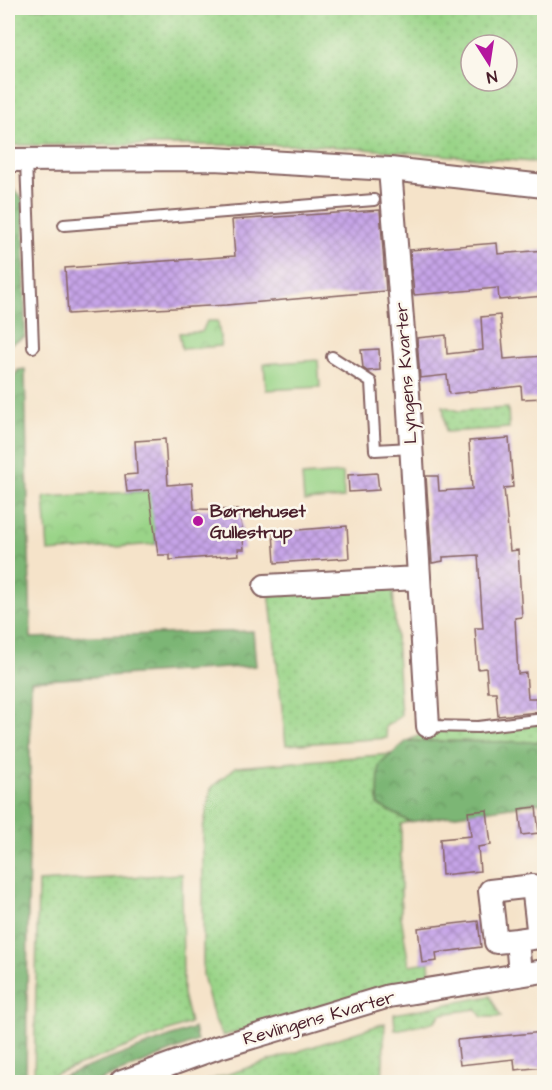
<svg xmlns="http://www.w3.org/2000/svg" width="552" height="1090" viewBox="0 0 552 1090" font-family="'Architects Daughter',sans-serif">
<defs>
<pattern id="grass-dots" width="8" height="8" patternUnits="userSpaceOnUse" patternTransform="scale(1.5)"><rect width="8" height="8" fill="#9ad488"/><path d="M2 2h.1M6 6h.1" fill="none" stroke="#86b676" stroke-width="1.8" stroke-linecap="round"/></pattern>
<pattern id="forest-crowns" width="20" height="18" patternUnits="userSpaceOnUse" patternTransform="scale(1.5)"><rect width="20" height="18" fill="#7bb674"/><path d="M2 6a3 3 0 1 1 6 0M12 15a3 3 0 1 1 6 0" fill="none" stroke="#67935f"/></pattern>
<pattern id="park-crowns" width="20" height="18" patternUnits="userSpaceOnUse" patternTransform="scale(1.5)"><rect width="20" height="18" fill="#9ad488"/><path d="M2 6a3 3 0 1 1 6 0M12 15a3 3 0 1 1 6 0" fill="none" stroke="#86b676"/></pattern>
<pattern id="building-cross-hatch" width="8" height="8" patternUnits="userSpaceOnUse" patternTransform="scale(1.5)"><rect width="8" height="8" fill="#c6a4e8"/><path d="M0 0l8 8M0 8l8-8" fill="none" stroke="#a385bc"/></pattern>
</defs>
<rect width="100%" height="100%" fill="#fbf7ec"/>
<filter id="ink" filterUnits="userSpaceOnUse"><feTurbulence type="fractalNoise" baseFrequency=".0167" numOctaves="2"/><feDisplacementMap in="SourceGraphic" scale="12" xChannelSelector="R" yChannelSelector="G"/><feConvolveMatrix kernelMatrix="1 2 1 2 8 2 1 2 1" color-interpolation-filters="sRGB"/></filter>
<filter id="wash" filterUnits="userSpaceOnUse"><feTurbulence type="fractalNoise" baseFrequency=".008" numOctaves="4" result="noise"/><feDisplacementMap in="SourceGraphic" scale="24" xChannelSelector="R" yChannelSelector="G"/><feGaussianBlur stdDeviation="1.35" result="paint"/><feColorMatrix in="noise" values="0 0 0 0 0 0 0 0 0 0 0 0 0 0 0 0 0 1.4 0 .05"/><feComposite in="paint" operator="in"/></filter>
<g filter="url(#wash)">
<rect width="100%" height="100%" fill="#f5e3c9"/>
<path fill="url(#grass-dots)" stroke="#727a5a" stroke-width="1.5" fill-rule="evenodd" d="M8,8H544V163L313,145H8ZM471,45H507V81H471Z
M443,406L458,411L508,408L509,428L446,432Z
M393,590L401,716L385,727L387,738L286,745L269,591Z
M544,724V742L407,741L429,731Z
M392,754L379,765L378,805L410,822L401,824V916L409,965L429,962L430,974L223,1036L214,1018L203,975V829L211,788L236,767Z
M182,874L183,994L190,1023L34,1082L38,882Z
M490,996L501,1017H482L476,1009L441,1014L434,1022L395,1030L394,1014Z
M385,1023L382,1082H204Z"/>
<path fill="url(#forest-crowns)" stroke="#626a50" stroke-width="1.5" d="M8,184L24,200L25,337L8,345Z
M25,369L31,638L253,631L256,666L31,681L26,1082H8V386L18,370Z
M407,741L544,742V802L410,822L378,805L379,765Z
M194,1028L197,1041L96,1082H47Z"/>
<path fill="url(#park-crowns)" stroke="#727a5a" stroke-width="1.5" d="M207,321H218L221,346L182,349L179,333L202,332Z
M152,491L156,544L48,552L44,497Z"/>
<path fill="#9ad488" stroke="#727a5a" stroke-width="1.5" d="M318,360L320,387L266,390L264,364Z
M343,473L344,498L304,501L302,476Z"/>
<g id="blocks">
<path fill="url(#building-cross-hatch)" d="M380,210L386,291L227,305L68,314L65,268L235,256L232,220Z
M497,243L498,254L544,250V296L499,300L498,288L414,295L410,250Z
M500,315L504,359L544,356V398L522,399L521,386L449,394L447,375L420,378L417,338L446,335L447,354L483,350L481,317Z
M379,349L380,370L367,371L363,368L361,350Z
M509,438L513,487L504,488L510,551L518,550L522,617L515,618L518,674L526,673L528,698H536L538,712L498,716L496,692H488L486,668L478,669L475,628H483L478,555L443,557V561L432,563L426,476H438L439,491L472,489L469,441Z
M165,439L168,485L192,483L194,509L240,510L244,549H238L239,555L170,560V555H158L149,490L127,492L125,475L137,474L135,441Z
M377,473L379,490L349,492L348,475Z
M347,526L349,558L275,563L273,532Z
M536,807L539,833L522,835L519,809Z
M487,810L491,845L478,847L480,871L442,875L440,839L471,836L468,812Z
M478,921L481,947L436,953L437,961L422,963L418,928Z
M544,1032V1067L515,1070L514,1059L460,1065L457,1040Z"/>
</g>
</g>
<g filter="url(#ink)">
<use href="#blocks" fill-opacity="0" stroke="#866462" stroke-width="1.5"/>
<g fill="none" stroke-linecap="round" stroke-linejoin="round">
<g stroke="#866462" stroke-width="14">
<path id="lane" d="M26,160L33,347
M64,225L374,200
M332,357L371,382L375,450L411,448
M428,726L478,727L544,719"/>
</g>
<g stroke="#866462" stroke-width="26">
<path id="street" d="M8,160L214,159L390,169L544,186
M390,169L408,394L428,726
M265,586L418,578
M517,940L539,937L533,886L490,891L496,942L517,940L520,974
M122,1082L216,1048L389,996L544,971"/>
</g>
<use href="#lane" stroke="#fff" stroke-width="10"/>
<use href="#street" stroke="#fff" stroke-width="22"/>
</g>
</g>
<circle fill="#b5179e" stroke="#fbf7ec" stroke-width="2" cx="198" cy="521" r="6"/>
<g text-anchor="middle" dominant-baseline="central" stroke-width="5" stroke-linejoin="round" paint-order="stroke">
<g font-size="18" fill="#4a1f2b" stroke="#fbf7ec">
<text transform="translate(406 373) rotate(-94)">Lyngens Kvarter</text>
<text transform="translate(319 1018) rotate(-16)">Revlingens Kvarter</text>
</g>
<g font-size="18" font-weight="bold" fill="#4a1f2b" stroke="#fbf7ec" text-anchor="start">
<text x="210" y="511">Børnehuset<tspan x="210" dy="21">Gullestrup</tspan></text>
</g>
</g>
<rect width="552" height="1090" fill="none" stroke="#fbf7ec" stroke-width="30"/>
<g transform="translate(489 63) rotate(168)"><circle r="28" fill="#fbf7ec" stroke="#b4a19f" stroke-width="1.5"/>
<path d="M0-4.5L10 22L0 15L-10 22Z" fill="#b5179e"/>
<text y="-9" font-size="16" font-weight="bold" text-anchor="middle" fill="#4a1f2b">N</text>
</g>
</svg>
